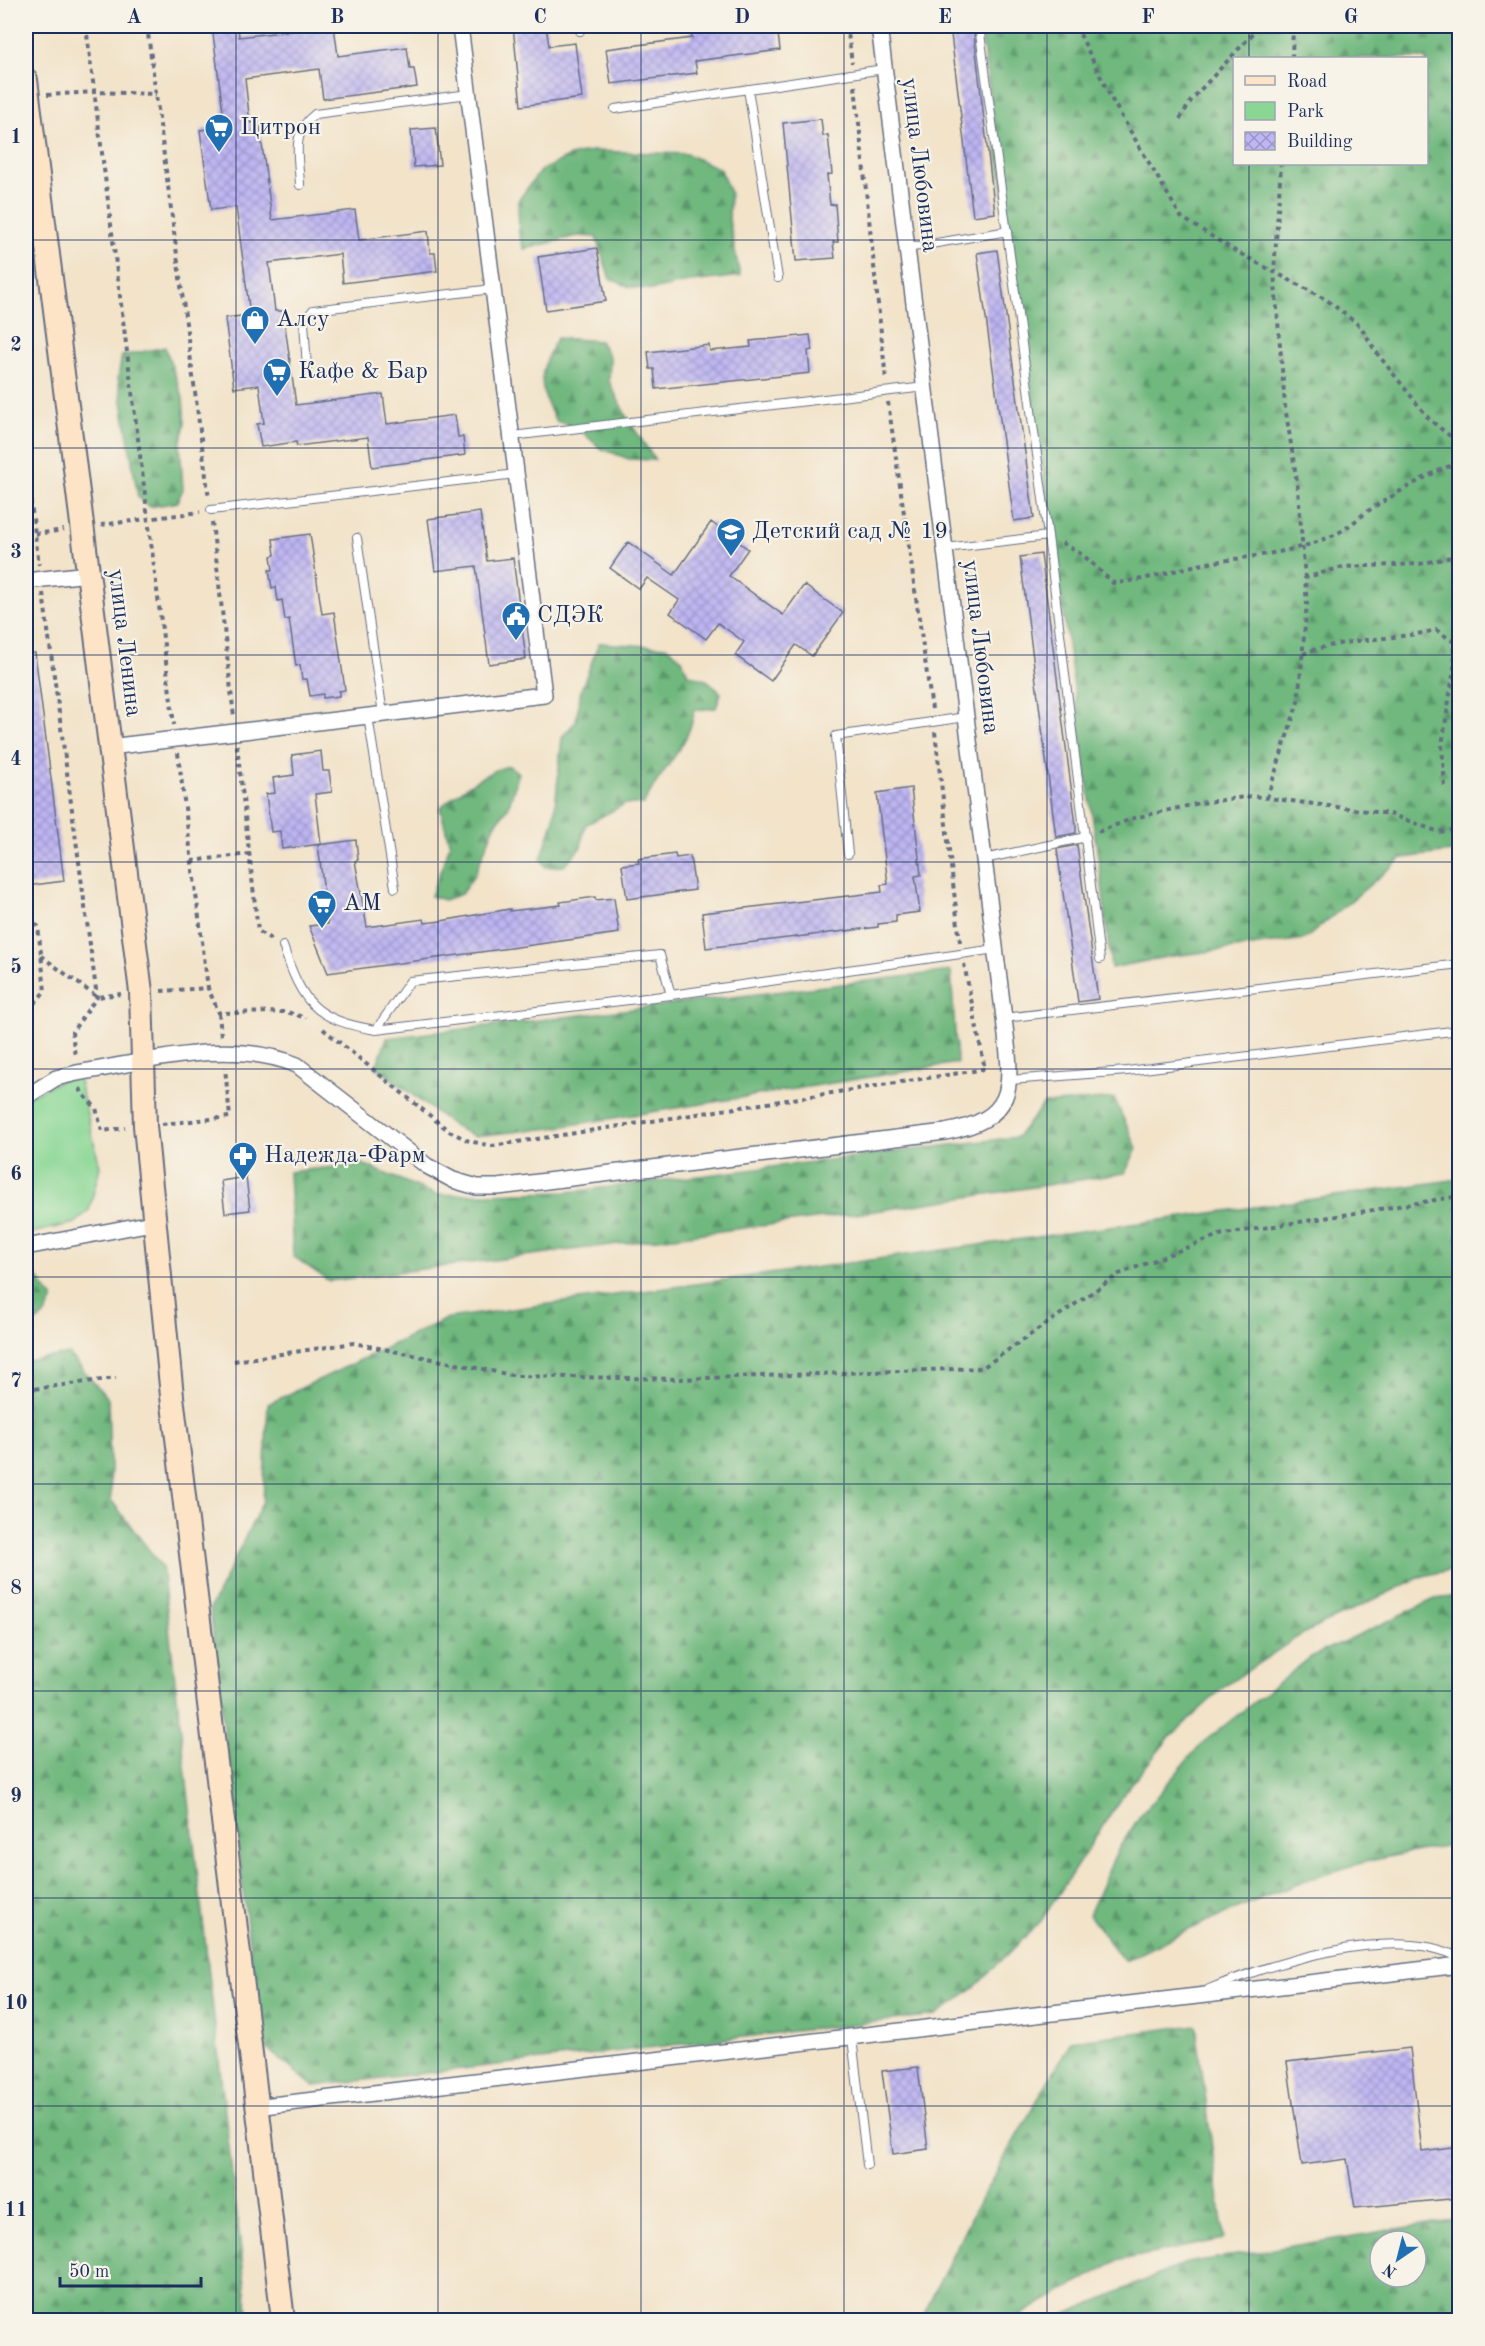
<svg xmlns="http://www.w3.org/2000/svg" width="1485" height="2346" viewBox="0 0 1485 2346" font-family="'Old Standard TT',serif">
<defs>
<pattern id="forest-firs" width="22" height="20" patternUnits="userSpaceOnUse" patternTransform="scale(1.5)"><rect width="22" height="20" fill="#6fb87e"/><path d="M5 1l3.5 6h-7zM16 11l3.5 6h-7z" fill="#5a966a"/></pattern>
<pattern id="building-cross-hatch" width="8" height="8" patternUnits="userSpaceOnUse" patternTransform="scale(1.5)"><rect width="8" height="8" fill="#beb5f2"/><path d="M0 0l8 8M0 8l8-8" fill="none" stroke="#9a94c7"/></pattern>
</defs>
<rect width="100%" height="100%" fill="#f7f3e8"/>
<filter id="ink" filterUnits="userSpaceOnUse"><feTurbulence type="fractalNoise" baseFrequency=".0167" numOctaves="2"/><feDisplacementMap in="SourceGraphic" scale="12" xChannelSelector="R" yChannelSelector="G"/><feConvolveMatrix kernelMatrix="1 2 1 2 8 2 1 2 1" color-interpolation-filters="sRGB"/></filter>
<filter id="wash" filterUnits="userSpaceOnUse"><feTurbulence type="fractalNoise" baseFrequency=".008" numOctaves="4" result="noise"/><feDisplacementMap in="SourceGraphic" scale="24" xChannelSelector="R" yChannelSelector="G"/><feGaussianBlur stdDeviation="1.35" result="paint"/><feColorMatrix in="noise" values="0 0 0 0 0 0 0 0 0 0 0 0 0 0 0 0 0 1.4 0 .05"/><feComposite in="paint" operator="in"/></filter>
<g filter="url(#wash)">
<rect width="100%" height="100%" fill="#f2e3c9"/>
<path fill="#8ad795" stroke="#52837a" stroke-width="1.5" d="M77,1073L100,1167L89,1210L75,1223L26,1234V1097Z"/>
<path fill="url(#forest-firs)" stroke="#45746e" stroke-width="1.5" fill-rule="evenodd" d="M980,26H1459V851L1402,858L1305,939L1166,957L1111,968L1102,885ZM1234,58H1426V164H1234Z
M592,151L687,154L720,169L730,193L729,220L740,276L683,283L652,290L630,287L610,279L596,237L576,236L524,249L519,233L518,201L540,171L570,156Z
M557,338L600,341L610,358L609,381L627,418L655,460L629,459L600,448L579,429L556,421C537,388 538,371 557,338Z
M165,347L183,398L185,424L180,445L183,489L177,502L150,507L138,497L118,378L122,356Z
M599,643L667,647L682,659L688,674L708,681L721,693L716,708L694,710C693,742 657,774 644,804H625L585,825L581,847L564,866L546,867L541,859L554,819L562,737L576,721L581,690Z
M509,766L519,773L508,808L495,825L474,876L461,894L444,900L431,896L450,845L440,808C457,793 487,770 509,766Z
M951,971L957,1063L552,1128L474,1136L455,1127L376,1067L387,1038Z
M1114,1098L1137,1148L1125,1173L862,1213L329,1281L293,1256L289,1172L362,1164L437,1195L568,1192L1017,1137L1044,1104Z
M1459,1179V1568L1423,1576L1302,1634L1225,1686L1169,1738L1124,1793L1041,1921L977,1985L936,2015L313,2086L261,2044L210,1609L263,1501L268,1404L448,1318Z
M35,1274L53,1299L44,1316L26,1329V1275Z
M69,1354L108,1399L111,1500L162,1567L249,2320H26V1361Z
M1459,1596V1843C1418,1852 1375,1857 1335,1871C1262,1895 1193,1927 1124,1961L1089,1915L1117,1851L1140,1816L1201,1744L1311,1657L1435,1599Z
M1196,2025L1224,2239L1116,2261L1012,2320H921L974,2211L1071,2041Z
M1459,2219V2320H1052L1186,2263ZM1380,2241H1416V2277H1380Z"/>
<g id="blocks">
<path fill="url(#building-cross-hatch)" d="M212,26H238L239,37L334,26L338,56L407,47L410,69H414L417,87L323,99L319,69L245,79L250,123L259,122L272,220L355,210L359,240L428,231L430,253H435L437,271L343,283L340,254L269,263L275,311H283L296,405L383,394L387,424L455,415L458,437H463L465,455L372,467L368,437L297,446L296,442L261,447L257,424L264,423L259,385L234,388L225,318L250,315L236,207L211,210L200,130L225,127Z
M513,26H546L549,46L575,43L582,98L521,106Z
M690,26H777L780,50L695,61L697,73L611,84L606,49L692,38Z
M950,26H973L995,213L973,216Z
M821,119L823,136L828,135L832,174L827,175L830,205L835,204L838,242H833L835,258L796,261L783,123Z
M436,128L440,165L414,167L411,130Z
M597,248L606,301L546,310L538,257Z
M997,250L1034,518L1014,521L977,253Z
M810,335L812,350L808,351L810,373L656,389L654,369H650L648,352L709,345L710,351L751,347L750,341Z
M480,512L487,561L513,558L526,659L489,664L476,566L435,571L428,519Z
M711,522L748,549L729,576L783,615L804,585L843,613L812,656L796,645L771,681L735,655L744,642L718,623L706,639L670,613L679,600L647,578L639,589L610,568L628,542L674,575Z
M310,534L322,614L334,612L345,690L339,691V696L323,698V694L310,696L307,679H302L300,665L296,666L289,619L285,620L282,600L278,601L276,587L272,588L269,570H273L271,556L275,555L273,539Z
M1041,554L1076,825V833L1056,837L1020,557Z
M26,653H35L64,881L26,886Z
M321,751L323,771H329L332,792L315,794L321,844L282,849L280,831L271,832L266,794L275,793L273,778L294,775L292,755Z
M911,788L921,875L915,876L920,912L896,915V922L878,924V927L706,948L702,913L882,892L881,885L888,884L877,793Z
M356,840L358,860L355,861L367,927L424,919L425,923L441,921L510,909V911L561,905L560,902L595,897L596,900L614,898L619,933L328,973L309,926L328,924L318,845Z
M1077,845L1098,999L1078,1002L1057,849Z
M675,854L676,858L690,856L695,890L627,899L622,865L639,863L638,859Z
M246,1177L250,1210L225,1213L221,1181Z
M1410,2048L1422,2152L1460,2147V2198L1355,2208L1347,2159L1302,2165L1287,2062Z
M918,2067L928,2149L893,2154L882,2071Z"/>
</g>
</g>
<g filter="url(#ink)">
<use href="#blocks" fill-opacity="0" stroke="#666e83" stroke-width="1.5"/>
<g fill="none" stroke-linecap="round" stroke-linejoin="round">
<g stroke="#666e83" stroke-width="10">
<path id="service" d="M579,26L580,31
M979,26L1048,536L1100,959
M748,89L778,278
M615,109L884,69
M300,185C299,157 290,133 315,114L469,94
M907,248L1008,231
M307,368L304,322L313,310L493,289
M512,436L925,387
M211,510L516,474
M357,538L383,714
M945,548L1048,536
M368,716L395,888
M848,854L836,736L966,717
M984,859L1086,837
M283,946C302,1003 315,1020 376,1030L671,995
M1004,1018L1460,964
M376,1030L410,981L660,955L671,995L996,949
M1010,1080L1127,1071L1460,1030
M1209,1989C1272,1963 1396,1923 1460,1958
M852,2038L867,2165"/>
</g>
<g stroke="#666e83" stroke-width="18">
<path id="minor" d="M26,581L88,574
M109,747L544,695L460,26
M26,1097L56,1078L77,1073C147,1062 229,1037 297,1065L427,1166L453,1180L477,1187H498L945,1132C1022,1118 1011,1082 1004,1018L879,26
M26,1247L157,1222
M255,2107L1460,1965"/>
</g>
<g stroke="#666e83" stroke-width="26">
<path id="secondary" d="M26,80L141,992L145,1126L172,1396L283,2320"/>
</g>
<path stroke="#666e83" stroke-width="4" stroke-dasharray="4.5 4.5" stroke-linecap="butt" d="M86,26L174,725
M147,26L209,499
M847,26L852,63
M1076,26L1112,100L1181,217L1235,251L1327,300L1361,327L1376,352L1430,420L1460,444
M1292,58L1293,26
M855,86L886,380
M47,95L94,92L156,94
M1180,119L1192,99L1260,26
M888,402L932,709
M26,465L39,565
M212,522L234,717
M101,525L200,512
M35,534L64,530
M1062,543L1083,555L1113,583C1141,581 1162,574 1189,567C1237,556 1291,556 1336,534C1350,527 1361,515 1374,507C1394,495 1439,467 1460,463
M1304,578L1343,567L1420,564L1460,555
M43,593L97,997L72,1032L75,1057
M1303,654C1345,637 1392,641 1436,630L1453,641L1455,662L1442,745L1445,790
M935,732L960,942
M237,745L258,931L274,941
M178,753L208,988
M1267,798L1298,702L1307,604L1298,489L1285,406L1274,272L1281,164
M1098,832L1134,818L1200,803L1253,796L1390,814L1439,832L1460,829
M192,861L249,854
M26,921L38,926L45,991L26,1013
M41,956L97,997L121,994
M161,991L208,988L219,1013L287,1012L306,1018
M219,1013L221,1036
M323,1029L449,1131L469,1141L492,1146L985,1069L964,964
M80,1088L82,1093L96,1108L102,1131L125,1128
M162,1124L230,1117L225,1068
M234,1361L354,1343L516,1376L678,1379L982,1368L1119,1274L1219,1235L1460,1196
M26,1390L116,1378"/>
<use href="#service" stroke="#fff" stroke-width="8"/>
<use href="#minor" stroke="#fff" stroke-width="15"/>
<use href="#secondary" stroke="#fee4c6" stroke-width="22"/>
</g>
</g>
<path fill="none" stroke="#1b2f5e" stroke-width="1.5" stroke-opacity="0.55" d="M236,26V2320M438,26V2320M641,26V2320M844,26V2320M1047,26V2320M1249,26V58M1249,164V2320M26,240H1460M26,448H1460M26,655H1460M26,862H1460M26,1069H1460M26,1277H1460M26,1484H1460M26,1691H1460M26,1898H1460M26,2106H1460"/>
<defs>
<g id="supermarket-pin" transform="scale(1.5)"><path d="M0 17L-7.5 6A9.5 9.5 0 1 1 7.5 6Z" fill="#1f6fb2" stroke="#f7f3e8"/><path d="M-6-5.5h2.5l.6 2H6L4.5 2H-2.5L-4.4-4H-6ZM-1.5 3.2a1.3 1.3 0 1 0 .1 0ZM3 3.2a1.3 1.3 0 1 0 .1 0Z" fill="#fff"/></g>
<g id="shop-pin" transform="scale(1.5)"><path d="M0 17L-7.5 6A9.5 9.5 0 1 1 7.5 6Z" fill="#1f6fb2" stroke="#f7f3e8"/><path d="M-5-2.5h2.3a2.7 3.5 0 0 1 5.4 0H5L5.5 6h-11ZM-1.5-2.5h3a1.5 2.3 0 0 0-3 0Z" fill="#fff"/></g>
<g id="school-pin" transform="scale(1.5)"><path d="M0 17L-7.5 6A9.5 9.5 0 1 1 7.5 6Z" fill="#1f6fb2" stroke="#f7f3e8"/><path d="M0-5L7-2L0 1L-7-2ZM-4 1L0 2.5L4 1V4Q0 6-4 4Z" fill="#fff"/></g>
<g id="civic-pin" transform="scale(1.5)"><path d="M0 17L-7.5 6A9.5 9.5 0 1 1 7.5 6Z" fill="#1f6fb2" stroke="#f7f3e8"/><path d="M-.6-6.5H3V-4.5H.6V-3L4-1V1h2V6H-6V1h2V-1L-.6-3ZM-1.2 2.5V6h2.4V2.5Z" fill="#fff"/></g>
<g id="pharmacy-pin" transform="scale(1.5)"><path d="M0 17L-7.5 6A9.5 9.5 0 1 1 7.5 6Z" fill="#1f6fb2" stroke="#f7f3e8"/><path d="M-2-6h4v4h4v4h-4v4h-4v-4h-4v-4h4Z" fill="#fff"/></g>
</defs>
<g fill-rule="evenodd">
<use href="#supermarket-pin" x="219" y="128"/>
<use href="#shop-pin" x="255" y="320"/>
<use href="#supermarket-pin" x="277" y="372"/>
<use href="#school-pin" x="731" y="532"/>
<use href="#civic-pin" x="516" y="616"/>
<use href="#supermarket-pin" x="322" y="904"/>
<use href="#pharmacy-pin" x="243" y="1156"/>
</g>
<g text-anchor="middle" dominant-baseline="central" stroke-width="4.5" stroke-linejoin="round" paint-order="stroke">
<g font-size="24" fill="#1b2f5e" stroke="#f7f3e8" text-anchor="start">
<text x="240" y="128">Цитрон</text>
<text x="276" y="320">Алсу</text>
<text x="298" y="372">Кафе &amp; Бар</text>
<text x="752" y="532">Детский сад № 19</text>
<text x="537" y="616">СДЭК</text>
<text x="343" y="904">АМ</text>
<text x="264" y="1156">Надежда-Фарм</text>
</g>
<g font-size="24" fill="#1b2f5e" stroke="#f7f3e8">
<text transform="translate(919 165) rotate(83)">улица Любовина</text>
<text transform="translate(124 643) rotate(83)">улица Ленина</text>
<text transform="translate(980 647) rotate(83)">улица Любовина</text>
</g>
</g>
<rect width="1485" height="2346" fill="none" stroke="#f7f3e8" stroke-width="66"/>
<rect x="1233" y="57" width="195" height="108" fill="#f7f3e8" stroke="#9fa5b1" stroke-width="1.5"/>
<rect x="1245" y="76" width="30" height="9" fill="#fee4c6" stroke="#9fa5b1" stroke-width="1.5"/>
<text x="1287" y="87" font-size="18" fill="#1b2f5e">Road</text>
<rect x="1245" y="102" width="30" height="18" fill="#8ad795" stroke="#9fa5b1" stroke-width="1.5"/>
<text x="1287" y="117" font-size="18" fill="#1b2f5e">Park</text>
<rect x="1245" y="132" width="30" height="18" fill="url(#building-cross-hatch)" stroke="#9fa5b1" stroke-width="1.5"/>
<text x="1287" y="147" font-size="18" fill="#1b2f5e">Building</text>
<g transform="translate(1398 2259) rotate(215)"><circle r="28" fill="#f7f3e8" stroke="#9fa5b1" stroke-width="1.5"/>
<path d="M0-4.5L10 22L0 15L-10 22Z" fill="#1f6fb2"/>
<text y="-9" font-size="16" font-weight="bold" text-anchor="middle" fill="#1b2f5e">N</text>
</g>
<path d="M60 2277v9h141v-9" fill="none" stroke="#1b2f5e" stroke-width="3"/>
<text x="69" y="2277" font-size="18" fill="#1b2f5e" stroke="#f7f3e8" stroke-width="4.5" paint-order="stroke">50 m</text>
<rect x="33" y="33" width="1419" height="2280" fill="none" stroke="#1b2f5e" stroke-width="2"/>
<g font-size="20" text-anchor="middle" font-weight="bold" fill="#1b2f5e">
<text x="134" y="23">A</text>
<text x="337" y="23">B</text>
<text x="540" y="23">C</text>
<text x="742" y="23">D</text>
<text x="945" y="23">E</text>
<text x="1148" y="23">F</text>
<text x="1351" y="23">G</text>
<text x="16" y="143">1</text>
<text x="16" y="351">2</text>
<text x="16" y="558">3</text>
<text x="16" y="765">4</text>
<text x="16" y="973">5</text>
<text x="16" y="1180">6</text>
<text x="16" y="1387">7</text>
<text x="16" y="1594">8</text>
<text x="16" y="1802">9</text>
<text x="16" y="2009">10</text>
<text x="16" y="2216">11</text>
</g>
</svg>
